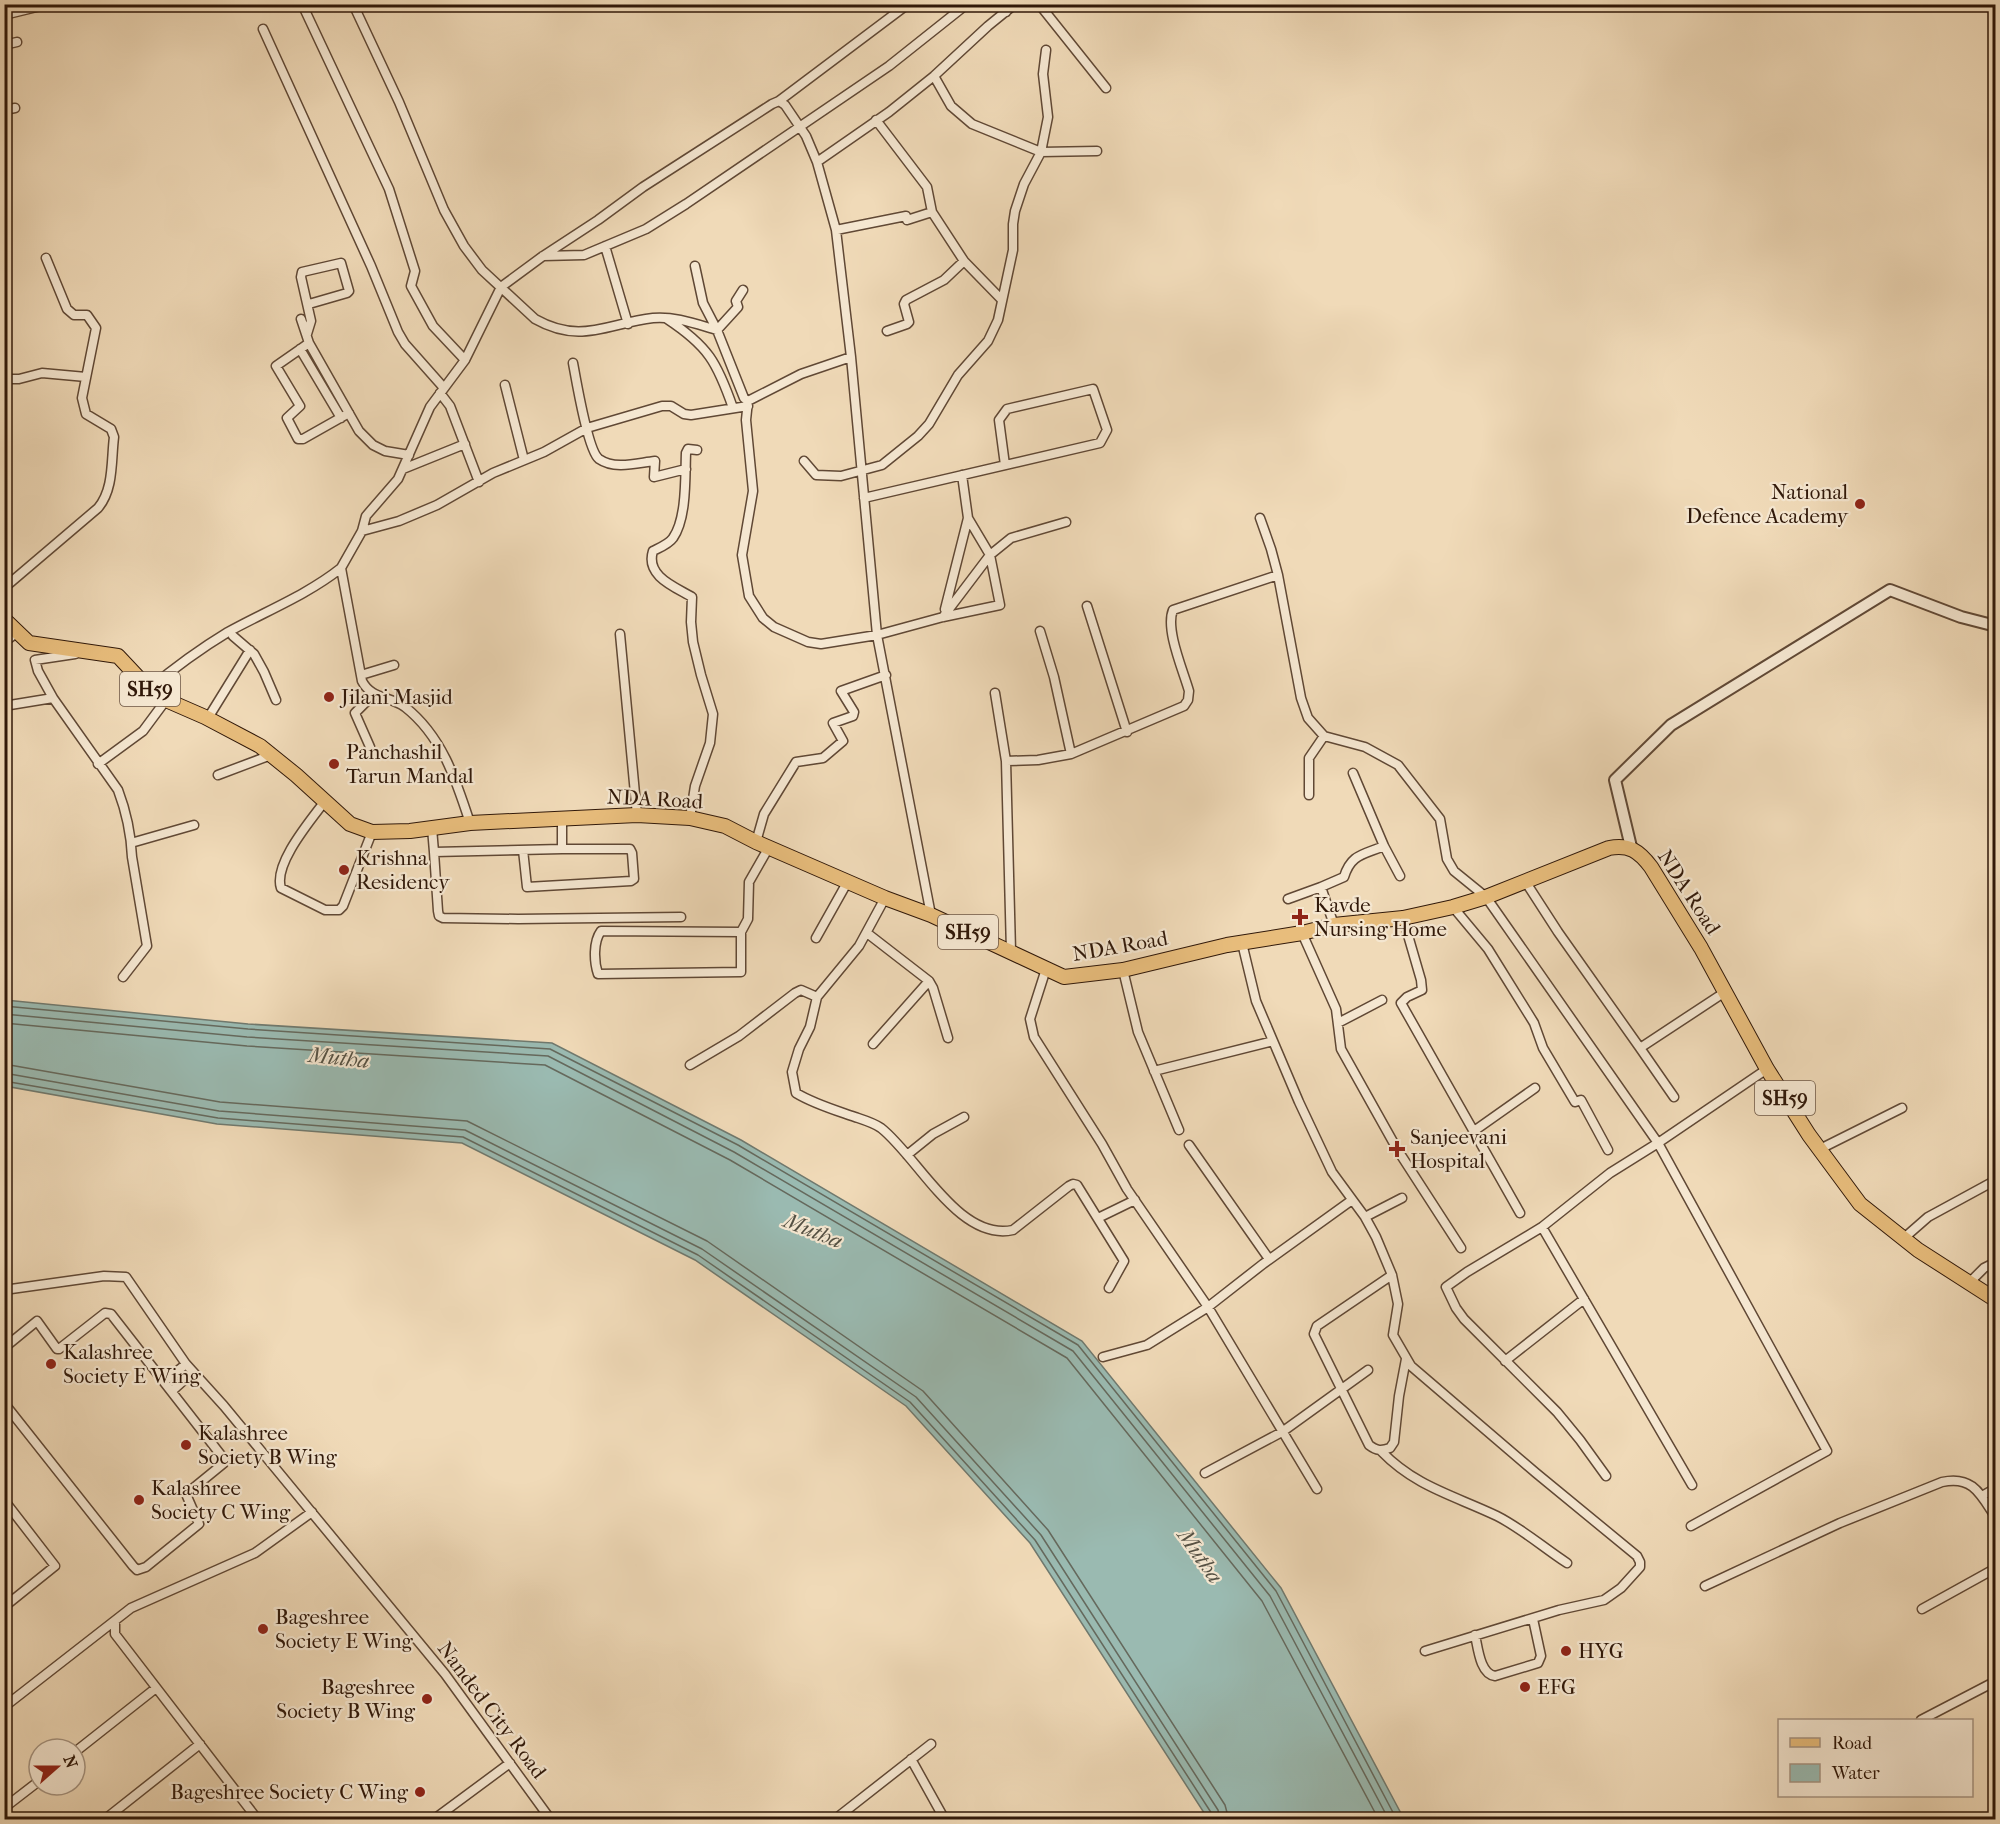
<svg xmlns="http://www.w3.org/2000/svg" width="2000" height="1824" viewBox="0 0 2000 1824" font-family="'IM FELL French Canon',serif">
<rect width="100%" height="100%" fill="#f0dab8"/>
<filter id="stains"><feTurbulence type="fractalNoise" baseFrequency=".00333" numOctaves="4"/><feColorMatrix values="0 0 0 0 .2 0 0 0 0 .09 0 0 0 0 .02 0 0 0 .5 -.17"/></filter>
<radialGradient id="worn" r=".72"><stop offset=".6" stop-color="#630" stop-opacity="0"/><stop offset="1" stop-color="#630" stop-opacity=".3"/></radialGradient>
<path fill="#9abab1" stroke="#70796e" stroke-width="1.5" d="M5,1000L248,1024L552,1043L741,1140L1082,1341L1281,1588L1404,1819H1208L1030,1543L906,1406L695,1260L462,1143L217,1124L5,1086Z"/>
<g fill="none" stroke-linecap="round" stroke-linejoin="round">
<path stroke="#65695d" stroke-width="1.5" d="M4,1006L248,1029L550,1049L738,1145L1078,1345L1276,1591L1397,1820
M4,1014L247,1037L548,1056L734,1152L1073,1351L1270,1596L1389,1820
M4,1023L247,1046L545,1065L730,1160L1067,1358L1262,1601L1379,1820
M4,1064L220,1102L467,1121L707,1241L923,1391L1048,1530L1225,1805L1229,1820
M4,1073L219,1111L465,1130L702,1249L916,1397L1041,1535L1218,1810L1220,1820
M4,1081L218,1118L463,1137L698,1255L910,1402L1035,1540L1212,1814L1213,1820"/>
<g stroke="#604835" stroke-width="11">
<path id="minor" d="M302,4L389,189L415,271L411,286L433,326L465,360
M353,4L399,102L444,210L464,246L482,270L535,319C581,345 608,323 653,318C675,316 696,324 717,330L738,307L736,301L743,290
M1000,4L1006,12
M1039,4L1106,88
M4,15L49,4
M263,29L371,266L398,332L405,344L444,388
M4,45L17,42
M4,65L6,64
M934,76L951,106L972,124L1041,152L1097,151
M779,101L785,105L806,136L817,162L836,230L851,357L877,635L931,915
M4,110L15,108
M876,120L927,187L932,212L964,261L1002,300
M817,162L889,112L934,76L988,26L1015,4
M836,230L906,216L907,220L932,212
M605,246L628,324
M543,256L584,255L646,229L686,204L889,66L967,4
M695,266L703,303L717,330L744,398L748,401L801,374L851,357
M301,319L309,343L359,431L373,445L385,451L409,455
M667,319C708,346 717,362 733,408
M887,331L907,324L909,322L904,304L906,300L944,280L964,261
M307,334L311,321L301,277L302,272L341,263L349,291L347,293L309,304
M309,343L276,366L300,406L287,418L298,439H303L349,413
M300,349L341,418
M573,363C576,379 588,451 599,459C615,470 637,463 655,461L654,477L686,469
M4,379H19L42,373L86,377
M505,385L524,460
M440,393L450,406L479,482
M748,401L746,420L753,491L742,555L749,596L763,618L774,627L808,642L821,644L877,635L943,617L1000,605L990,555L968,518
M804,461L816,475L841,476L882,465L918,436L929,424L958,375L988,341L998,320L1013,250V224L1015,211L1024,184L1041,152L1048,117L1043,74L1046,50
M403,469L465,444
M864,498L1100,443L1107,430L1093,389L1007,409L999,420L1005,465
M1260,518L1271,549L1278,575
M362,531L399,521L437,505L493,473L544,452L587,428L662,406H671L684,414L691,415L748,406
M4,588L98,508C114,489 111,461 114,437L111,429L86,414L82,398L96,328L87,315H74L67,309L46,258
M1087,606L1127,732
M945,609L968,518L962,475
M943,617L990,555L1011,538L1066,522
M1040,631L1054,677L1071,754
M620,634L637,815
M233,636L254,654L264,672L276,700
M4,642L18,632
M361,675L394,665
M149,689C174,668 200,649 228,632C266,611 307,595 341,568
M995,693L1006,761
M53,698L38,671L35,660L75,654
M4,706L53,698L118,790C126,811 131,834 132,857L147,946L123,977
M208,718L250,650
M370,747L355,713L374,694
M98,764L143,731L166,700
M218,775L271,755
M1309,795V758L1324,736
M325,801C311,820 273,864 281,888L325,910H339L343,906L372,832
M690,818L695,786L710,743L713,714L701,675L693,642L691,622L692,597C675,587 645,576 653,551C659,548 669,544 673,538C687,518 685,477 686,453L688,449L697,450
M470,823C456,780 442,736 405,707C390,696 371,699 362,681L341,568L362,531L366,516L398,479L430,407L465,360L501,287L543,256L598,220L643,187L772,104L779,101L908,4
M432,828L434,852L562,849V819
M756,842L764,814L796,762L823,758L843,741L833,723L853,716L854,712L841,691L886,675
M131,843L194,825
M1384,846L1400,876
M523,850L527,887L631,881L634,879L632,853L630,849H562
M434,852L438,911L439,916L443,918L518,919L681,917
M1525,881L1558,932L1640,1048L1725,992
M1321,887L1344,877C1351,854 1363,855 1384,846L1353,773
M885,898L859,946L817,997L810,1027L799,1049L792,1072L796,1093C814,1104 835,1110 855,1117C864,1120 874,1123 881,1128C918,1157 959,1242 1013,1230L1069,1186L1073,1184L1077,1185L1124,1261L1109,1288
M1288,899L1321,887L1334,925
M1453,907L1488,949L1534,1023L1543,1048L1575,1102L1581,1100L1608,1150
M1403,918L1421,980L1422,990L1407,997L1401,1003L1520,1213
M741,932V972L598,974C594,962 593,942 601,931L741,932L748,919L749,882L769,847
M867,933L929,981L933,988L948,1038
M1302,933L1336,1009L1341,1049L1397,1149L1461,1248
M816,938L848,881
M1242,943L1256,1001L1299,1102L1332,1172L1365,1217L1376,1237L1392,1275L1398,1304L1393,1335L1411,1366L1536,1473L1637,1556L1640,1562V1567L1621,1588L1604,1600L1559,1610L1425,1651
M1011,951L1006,761L1038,760L1071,754L1184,706L1188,700L1189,691C1183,670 1165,629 1173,610L1278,575L1301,698L1308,718L1324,736L1365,747L1398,765L1440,819L1447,859L1454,871L1486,897L1658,1143L1610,1173L1542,1227L1467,1272L1446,1287L1456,1308L1464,1319L1557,1412L1580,1440L1606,1476
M1046,969L1030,1019L1034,1037L1102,1144L1127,1189L1208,1307L1317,1489
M1123,970L1138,1032L1179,1130
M1338,1023L1382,1000
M873,1044L929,981
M1640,1048L1674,1097
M690,1065L739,1036L795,993L801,990L817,997
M1154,1071L1273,1041
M1474,1131L1535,1088
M1189,1145L1269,1259
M1820,1149L1902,1108
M907,1155L933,1134L964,1117
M1365,1217L1402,1198
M1098,1218L1135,1200
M1542,1227L1692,1485
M1904,1238L1928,1217L1996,1180
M1392,1275L1317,1326L1314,1334L1369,1445C1377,1451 1381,1451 1390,1448L1394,1442L1399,1396L1406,1359
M1969,1283L1984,1268L1996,1262
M4,1290L104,1276L126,1277L186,1364L224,1406L445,1674L551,1820
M4,1348L37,1321L57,1349H59L105,1313L111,1314L224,1459V1463L186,1494L199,1524L146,1567L137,1570L133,1566L4,1403
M1103,1357L1147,1345L1208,1307L1263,1264L1352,1200
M1505,1361L1584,1299
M165,1381L186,1364
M172,1391L193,1372
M1381,1451C1416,1487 1453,1495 1497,1516C1521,1528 1544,1548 1567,1563
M1205,1473L1282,1432L1368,1370
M1982,1496L1996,1488
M4,1500L55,1566L4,1607
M1691,1526L1827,1451L1658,1143L1767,1069
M1705,1586L1840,1523L1942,1482C1973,1475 1981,1495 1996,1518
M1922,1609L1996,1568
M115,1621V1634L258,1820
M1475,1635C1478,1648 1480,1674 1495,1676L1538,1663L1541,1656L1533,1619
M4,1707L131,1608L255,1553L312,1512
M1921,1720L1996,1681
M75,1752L156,1688
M911,1759L945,1820
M4,1808L39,1781
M104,1820L200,1744
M433,1820L510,1763
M834,1820L931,1744"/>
</g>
<g stroke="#604835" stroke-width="14">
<path id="tertiary" d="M1631,847L1615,780L1671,725L1890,590L1961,617L1996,626"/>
</g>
<g stroke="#301809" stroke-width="16">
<path id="primary" d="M4,619L29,643L118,656L149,689L166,700L205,717L260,746L296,775L350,824L372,832L410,831L470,823L637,815L690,818L725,826L756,842L885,898L931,915L1064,977L1123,970L1227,945L1302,933L1334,925L1403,918L1453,907L1486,897L1609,848C1629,844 1639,851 1651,867L1701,948L1767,1069L1809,1135L1860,1204L1918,1250L1996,1300"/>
</g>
<use href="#minor" stroke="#f5e7d1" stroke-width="8"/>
<use href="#tertiary" stroke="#f5e7d1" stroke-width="10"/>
<use href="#primary" stroke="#e8bd7c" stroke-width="14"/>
</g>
<g fill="#8f2418" stroke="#f5e7d1" stroke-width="2">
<circle cx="1860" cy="504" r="6"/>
<circle cx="329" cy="697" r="6"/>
<circle cx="334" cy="764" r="6"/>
<circle cx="344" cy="870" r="6"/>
<path d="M1297 908h6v6h6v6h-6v6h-6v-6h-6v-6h6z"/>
<path d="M1394 1140h6v6h6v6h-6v6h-6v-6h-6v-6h6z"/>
<circle cx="51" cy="1364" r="6"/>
<circle cx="186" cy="1445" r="6"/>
<circle cx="139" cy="1500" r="6"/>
<circle cx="263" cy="1629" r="6"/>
<circle cx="1566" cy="1651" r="6"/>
<circle cx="1525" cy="1687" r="6"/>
<circle cx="427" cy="1699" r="6"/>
<circle cx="420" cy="1792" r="6"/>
</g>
<g text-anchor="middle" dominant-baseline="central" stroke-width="4.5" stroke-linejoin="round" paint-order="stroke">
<g fill="#f5e7d1" stroke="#6b5645" stroke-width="1.5">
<rect x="120" y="672" width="60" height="34" rx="4.5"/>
<rect x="938" y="915" width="60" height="34" rx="4.5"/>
<rect x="1755" y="1081" width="60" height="34" rx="4.5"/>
</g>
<g font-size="20" font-weight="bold" fill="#301809">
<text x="150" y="689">SH59</text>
<text x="968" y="932">SH59</text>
<text x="1785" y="1098">SH59</text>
</g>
<g font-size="21" fill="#301809" stroke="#f5e7d1" text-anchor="start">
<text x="1848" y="492" text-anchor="end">National<tspan x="1848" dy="24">Defence Academy</tspan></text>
<text x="341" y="697">Jilani Masjid</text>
<text x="346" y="752">Panchashil<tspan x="346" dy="24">Tarun Mandal</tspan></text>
<text x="356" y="858">Krishna<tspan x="356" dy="24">Residency</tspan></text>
<text x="1314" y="905">Kavde<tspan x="1314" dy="24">Nursing Home</tspan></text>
<text x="1410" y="1137">Sanjeevani<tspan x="1410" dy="24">Hospital</tspan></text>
<text x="63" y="1352">Kalashree<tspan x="63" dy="24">Society E Wing</tspan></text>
<text x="198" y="1433">Kalashree<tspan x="198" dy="24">Society B Wing</tspan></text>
<text x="151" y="1488">Kalashree<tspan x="151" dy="24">Society C Wing</tspan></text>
<text x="275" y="1617">Bageshree<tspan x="275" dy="24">Society E Wing</tspan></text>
<text x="1578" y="1651">HYG</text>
<text x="415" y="1687" text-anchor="end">Bageshree<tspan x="415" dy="24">Society B Wing</tspan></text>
<text x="1537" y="1687">EFG</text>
<text x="408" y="1792" text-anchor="end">Bageshree Society C Wing</text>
</g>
<g font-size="21" fill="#301809" stroke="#f5e7d1">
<text transform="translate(655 799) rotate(3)">NDA Road</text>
<text transform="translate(1689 892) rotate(57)">NDA Road</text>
<text transform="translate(1120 946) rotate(-10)">NDA Road</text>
<text transform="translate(492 1710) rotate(53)">Nanded City Road</text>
</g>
<g font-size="22" font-style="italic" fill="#555144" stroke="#f5e7d1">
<text transform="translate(339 1058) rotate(6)">Mutha</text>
<text transform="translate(813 1231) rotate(22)">Mutha</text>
<text transform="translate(1200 1556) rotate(55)">Mutha</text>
</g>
</g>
<rect width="2000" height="1824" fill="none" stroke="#f0dab8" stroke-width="24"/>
<rect x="6" y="6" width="1988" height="1812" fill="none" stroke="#301809" stroke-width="3"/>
<rect x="12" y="12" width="1976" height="1800" fill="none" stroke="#301809" stroke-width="1.5"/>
<rect x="1778" y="1719" width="195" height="78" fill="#f5e7d1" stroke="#a69481" stroke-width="1.5"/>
<rect x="1790" y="1738" width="30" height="9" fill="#e8bd7c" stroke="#a69481" stroke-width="1.5"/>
<text x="1832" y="1749" font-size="18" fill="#301809">Road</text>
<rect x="1790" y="1764" width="30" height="18" fill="#9abab1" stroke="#a69481" stroke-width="1.5"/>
<text x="1832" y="1779" font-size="18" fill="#301809">Water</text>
<g transform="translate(57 1767) rotate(69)"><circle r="28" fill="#f5e7d1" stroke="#a69481" stroke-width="1.5"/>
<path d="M0-4.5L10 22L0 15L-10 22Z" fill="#8f2418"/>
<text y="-9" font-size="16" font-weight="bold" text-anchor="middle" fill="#301809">N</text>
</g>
<rect width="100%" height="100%" filter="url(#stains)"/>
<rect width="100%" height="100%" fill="url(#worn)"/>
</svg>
